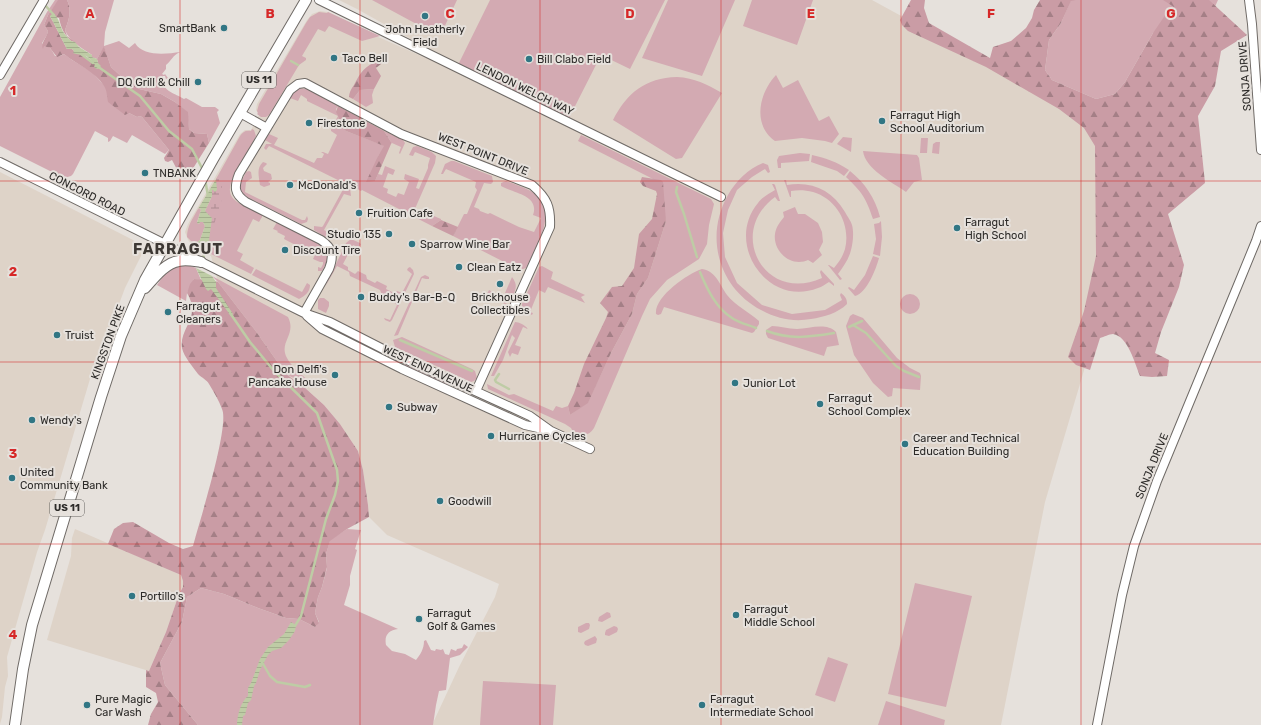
<svg xmlns="http://www.w3.org/2000/svg" width="1261" height="725" viewBox="0 0 1261 725" font-family="Rubik,sans-serif">
<defs>
<pattern id="forest-firs" width="22" height="20" patternUnits="userSpaceOnUse"><rect width="22" height="20" fill="#ca9ca5"/><path d="M5 1l3.5 6h-7zM16 11l3.5 6h-7z" fill="#a47f86"/></pattern>
<pattern id="wetland-marsh" width="20" height="14" patternUnits="userSpaceOnUse"><rect width="20" height="14" fill="#d3aab2"/><path d="M1 5h8M5 5V1M11 12h8M15 12V8" fill="none" stroke="#ac8b91"/></pattern>
<pattern id="water-rules" width="6" height="5" patternUnits="userSpaceOnUse"><rect width="6" height="5" fill="#becca5"/><path d="M0 2.5h6" fill="none" stroke="#a4af8e"/></pattern>
</defs>
<rect width="100%" height="100%" fill="#e6e1dc"/>
<path fill="#ded3c8" d="M339,0H872L1035,89L1108,146L1093,340L1045,502L1001,725H432L459,667L495,597L499,584L387,535L369,517L368,505L363,470L358,451L340,424L324,405L304,387L286,374L255,330L218,282L211,256L192,245L188,240L185,232L188,224L240,134L245,130H251L259,115L256,110L257,104L307,20L312,14L320,11L328,12L376,36L426,58L429,49L357,9Z
M0,172L133,240L140,247L142,254L125,288L109,331L90,379L45,530L37,552L7,657L8,676L5,687L2,717L0,724Z
M75,529L181,575L183,581V587L179,594L166,632L149,671L47,640L71,556L72,538Z"/>
<path fill="#d3aab2" d="M55,0H59L48,15L44,25L48,31L47,35L42,43L44,46C50,45 53,52 55,56H60L64,54L72,60L92,72L129,113L137,117L140,116L142,117L169,150L165,154L132,135L127,143L113,136L110,141L108,142V138L95,131L73,174L71,176L64,178L0,146V97L47,12Z
M67,0H114L105,32L104,46L119,41L129,48L135,43C143,57 167,54 180,52C172,56 172,60 166,65V69L162,74L164,75L165,74L168,78L166,79L165,76H163C159,90 174,93 184,99L186,98L202,107H215L219,110L217,112L220,123L209,143L207,134L194,133L189,129L187,112L175,102L161,94L139,89L124,79L111,67L104,47L97,59L92,57V55C82,48 69,41 65,30C69,20 72,10 67,0Z
M372,0H457L442,32L435,34Z
M490,0H665L630,69L601,55L568,120L458,65Z
M668,0H735L702,76L642,58Z
M752,0H813L797,45L743,26Z
M1071,0H1218L1209,20L1153,33L1125,82L1115,94L1096,99L1052,80L1045,70L1049,40L1061,23Z
M319,12L327,13L328,12L380,36L362,41L329,26L325,32L318,29L302,56L306,58V60L299,65L269,115L266,117H261L257,114L258,113L257,111L259,104L306,23L310,17Z
M776,75L783,88L798,80L819,121L829,116L839,134L832,143L825,141L802,138L775,141C752,125 759,93 776,75Z
M677,77C695,78 706,84 722,93L682,158L676,159L613,120C627,93 645,78 677,77Z
M298,88L307,89L338,106L336,109L338,116L307,101V99L301,95L298,101L290,98L295,90Z
M374,89L372,95L373,103L366,107L353,99L360,90Z
M338,116L339,123L346,131L385,146L378,156L375,181L378,174L382,175L385,166L395,170L393,175L388,173L383,187L388,189L387,193L396,197L398,193L404,195L409,182L404,179L405,174L419,179L416,188L419,189L428,168V165L430,158L415,152L413,156L409,155L413,147L417,146C424,149 431,150 436,156L435,163L414,211L423,215L424,213L429,215V214L441,219V220L432,226L362,190L361,191L351,185L350,188L351,196L344,194L324,230L334,235V238L329,239L314,230V226L322,227L323,226L346,184L269,146L266,150L264,148L266,144H272L265,140L269,134L278,138L274,145L314,163L317,158H322L324,154L321,152H323L328,154L337,135L331,131V129Z
M252,129L254,130L256,136L233,178C221,203 246,204 262,215V217L259,222L253,219L237,251L243,254L240,260L254,268L251,274L209,253L210,250L209,240L216,186V179L240,136C243,132 245,130 251,131Z
M384,131L403,140L405,143L400,154L399,153L401,147L392,143L391,144V142Z
M581,135L705,196L711,199L714,204L709,225L707,244L699,259L667,280L650,299L642,316L594,428C587,438 583,434 573,432L571,428L565,424L488,389L487,384L509,395L514,394L553,411L556,406L562,408L568,406L570,415L588,402L611,353L632,314L637,294L648,278L666,221L653,179L578,141Z
M843,137L852,138L851,152L837,144Z
M921,138H928L927,153H920Z
M936,142H940L939,154L932,153L933,144Z
M863,151L917,155L919,158L922,180L914,182L906,192C892,182 865,169 863,151Z
M800,153L810,154L809,161L781,163V168H778L777,160L779,156Z
M812,155C826,158 837,162 849,170L844,176L837,171L811,162Z
M451,161H454L492,176L493,182L491,184L484,183L474,207L479,209L480,211L488,214L490,213L519,227L534,232L541,218L533,215C540,195 513,193 501,186V183L506,181C516,185 529,188 537,196C557,215 536,248 526,268L520,270L453,236L464,214H467L477,190L475,187L476,182L446,169L443,174H441L445,164Z
M263,162L266,163L267,164L263,168L264,171L271,174L272,179L268,182L270,183V185L264,187L260,185C259,177 256,168 263,162Z
M763,163L768,165L770,172L768,173L765,169L752,177L737,190L728,210L723,233L725,257L737,283L762,305L792,314L825,310L842,300L840,295L841,293C845,296 847,299 847,304C838,313 824,317 811,319C794,322 777,319 761,310C719,288 704,237 728,195C736,181 748,169 763,163Z
M249,171L251,172L252,178L246,182L245,192L302,220H305L307,216L308,219L307,222L301,224L241,194L239,186L246,172Z
M850,171C865,183 875,198 880,217L873,219C866,198 862,192 846,177Z
M784,180H786L787,185C812,181 832,190 845,212C847,216 851,221 852,225C854,232 853,243 851,250C849,259 843,267 838,274L842,279L840,280L828,265H829L834,268C839,262 843,256 845,249C851,225 837,199 813,192C805,190 798,190 791,191V197H790Z
M772,184H774L775,185L780,201H778L775,197C726,233 765,304 822,278L820,272L821,270L834,284V286L829,282C825,284 822,287 818,288C768,308 724,244 758,203C762,197 769,194 775,190Z
M795,207L798,214H805L818,223L822,232L823,242L819,250L822,255L813,263L808,260C806,261 802,262 799,262C785,262 773,248 775,234C776,227 780,222 784,217L783,212Z
M200,208L201,210L197,222L199,224L200,222H203L205,226L200,240L195,244V245L187,237C187,226 193,218 198,209Z
M881,221L882,237L880,256L873,254L876,239L874,224L879,223Z
M277,222L323,246C330,256 328,261 322,271H318V267L321,268L323,264V262H320L313,259L316,253L308,249L307,251L284,239L285,236L277,232L278,231L273,229Z
M351,239L360,243L361,245L358,247L353,245L343,264L348,267V270L355,274L358,271L366,275L367,279L375,283L377,281L387,286L386,289L394,293L397,291L402,293L412,274L407,270L408,268L410,267L413,270L414,274L392,320L390,322L385,320L384,318L390,320L397,305L392,301L394,295L387,292L384,297H383L380,290L350,276L349,272L337,266L325,287L346,243Z
M873,256L879,258C876,269 867,293 855,296L848,288L849,287L854,290L865,275Z
M177,265H188L196,268L201,280L194,279L187,293L186,301L157,285L166,272Z
M542,266L553,272L551,279L585,295L581,297L585,303L548,287L545,293L539,290L530,312L533,313L532,315L523,310L524,309L522,307V304L539,267Z
M256,269L302,292L307,283L310,285C310,292 305,296 299,299L252,275Z
M702,269C716,271 720,285 727,295C736,306 749,312 759,321V324L754,332L752,333L664,307L661,314L658,315L656,314C654,297 687,274 702,269Z
M425,275L429,277V279H426L422,278L398,335L394,336L421,277Z
M212,276L288,317C296,333 282,340 285,353C288,366 308,379 317,388L307,385L286,374L255,330L218,282Z
M512,277C518,285 516,289 512,298L506,295L505,293Z
M489,290L504,298L505,296L511,299V301L505,304L489,296L487,294Z
M900 304a10 10 0 1 1 20 0a10 10 0 1 1-20 0Z
M320,298H324L329,302V306L326,313L318,309V300Z
M853,314L863,318L897,358L910,368L920,373L921,376L920,390L893,388L892,396L888,397L873,383L854,355L846,326L850,316Z
M515,322C519,322 525,325 528,329L523,327L515,345L521,347L518,355L512,353L510,357L508,352L515,338L512,335L503,360L494,376H491Z
M326,324L360,341L361,343L360,345L325,327L324,326Z
M772,326C780,326 788,329 797,329C809,329 826,322 836,332L839,345L827,347L824,356L768,338L766,334V330Z
M402,337L472,369L475,371L477,378L474,381L471,382L395,347L393,340Z
M405,363L450,384L447,386L403,365Z
M347,529L361,530L355,549L357,550L350,576V585L344,605L398,629C389,630 384,635 386,645L392,651L405,654L416,660C420,655 424,649 424,641L426,640L431,650L435,651L436,649L441,650L443,649L445,654L449,655L451,649L456,651L457,649L462,648L464,644L468,647L460,655L450,658L446,690L439,691L436,705L433,725H198L165,685L160,663L182,622L187,597L201,588L224,594L258,608L286,618L299,619L315,627L319,622L315,613L318,597L322,587L327,568L326,554L330,540Z
M915,583L972,596L946,707L888,694Z
M607,612L610,613L611,617L602,622L598,621L599,617Z
M586,623H589L590,625L589,629L581,633L578,632V627Z
M614,626L617,627L618,629L617,632L609,636L605,635V633L606,630Z
M595,636L597,639L596,643L588,646L585,645L584,643L585,641Z
M828,657L848,664L835,702L815,695Z
M483,681L556,685L553,725H480Z
M886,701L945,720L944,725H878Z"/>
<path fill="url(#forest-firs)" d="M58,0H67C72,10 69,20 65,30L67,36L75,42L71,41C64,34 61,28 59,18L50,16C56,27 61,38 67,49H72C78,56 88,54 93,64L98,63L97,59L104,46L111,67L124,79L139,89L161,94L175,102L188,112L189,129L194,133L207,134L209,143L187,178L182,179L172,160L168,162L165,161L164,158L169,150L142,117L140,116L137,117L129,113L125,115L108,102C107,97 107,90 104,86C95,71 77,65 64,54L57,57L50,48L44,46L43,49C40,43 47,38 48,31L44,25L48,15Z
M911,0H925L924,8L929,23L990,58L993,47L1011,41L1026,28L1032,18L1034,10L1040,0H1076L1071,1L1061,23L1049,40L1045,70L1052,80L1096,99L1115,94L1125,82L1153,33L1168,11L1177,9L1163,0H1209L1247,35L1221,51L1215,86L1198,116L1205,183L1168,214L1184,265L1179,287L1161,332L1155,353L1169,360L1167,376L1152,377L1140,376C1135,364 1128,336 1113,334C1109,334 1104,337 1100,338L1090,370L1076,365L1068,357L1084,311L1096,256L1095,146L1084,128L1059,109L986,67L908,31L902,25L900,20Z
M379,61L382,62L381,64L376,68L381,76L374,89L360,90L353,99L349,97C349,93 351,89 354,85C360,73 365,65 379,61Z
M338,106L384,131L391,142V144L375,181L366,182L378,156L384,146L346,131L340,126L338,116L336,112Z
M642,177L661,180L663,182L666,221L648,278L637,294L632,314L611,353L588,403L570,415L568,406L574,393L584,364L606,318L608,312L600,303L612,287L622,286L634,268L639,234L652,219L657,194L656,191L643,186L640,182Z
M441,220L458,227L453,236L432,226Z
M194,279L212,280L218,282L255,330L286,374L304,387L324,405L340,424L358,451L363,470L368,505L369,517L347,529L330,541L326,554L327,567L322,587L318,597L315,613L319,623L315,627L299,619L286,618L258,608L224,594L201,588L187,597L182,622L160,663L165,685L198,725H148L151,714L158,702L156,693L146,687V670L149,671L166,632L179,594L183,587V581L181,575L108,544L114,529L123,523L133,522L169,543L183,549L193,546C199,523 230,426 222,409C219,401 214,392 209,384C207,380 202,378 198,374C193,367 184,357 182,348C179,327 202,318 187,293L190,284Z"/>
<path fill="url(#wetland-marsh)" d="M219,175L222,185L221,204L212,230L210,238L212,246C207,237 209,232 211,222L205,211L212,196V190L216,186V179Z"/>
<path fill="url(#water-rules)" d="M53,13C59,19 58,20 61,27C63,33 67,37 71,41L75,42L79,47L92,55V57L97,59L98,63L101,66L98,69L95,68L94,66L95,65C92,62 90,58 86,56C82,54 77,55 73,53L74,51L72,49H67C61,38 56,27 50,16Z
M216,179L217,190L215,192L213,190H212V196L205,211L212,218L209,240L212,246L209,253L195,245V244L200,240L205,226L203,222H200L199,224L197,223L201,210L200,208L198,209Z
M196,268L212,276L216,282V288L233,314L231,316L211,289L208,291L206,289Z
M291,622L296,625L295,631L289,640L281,648L272,651L268,655L260,670L256,683L254,686L251,700L248,703L245,715L243,716L242,725H237C237,716 241,701 248,696V688L251,683L260,659L268,647L284,634Z"/>
<g fill="none" stroke-linecap="round" stroke-linejoin="round">
<path stroke="#becca5" stroke-width="2.5" d="M44,4L54,15
M81,54L93,63
M291,61L298,65
M97,66L140,96L169,131L192,149L203,170
M205,179L208,196
M677,187L676,192L684,214L697,257
M203,247L204,260
M700,272C707,289 716,308 732,318C739,323 749,325 756,328
M230,313L250,342L274,371L317,413L337,470L338,481L335,495L326,519L301,616L295,626
M853,325L866,333L896,366L904,371L919,377
M849,327L862,321
M767,331C790,340 810,337 834,333
M400,340L472,371
M499,374L495,380L496,382L509,389
M262,662L270,676L277,682L305,687L310,685"/>
<g stroke="#6f6a66" stroke-width="10">
<path id="minor" d="M319,0L721,197
M1249,0L1252,24L1261,150
M0,75L44,0
M240,113L267,128
M0,162L304,313L330,322L383,349L530,416L551,431
M304,313L329,269C334,256 333,248 321,240L246,202C234,194 234,187 239,174L290,90L298,84L305,83L401,134L532,185C547,198 551,207 550,227L476,391
M307,316L322,329L402,369L525,425L551,431L590,449
M1097,725L1122,595L1134,546L1157,481L1240,280L1256,241L1261,226"/>
</g>
<g stroke="#6f6a66" stroke-width="12">
<path id="major" d="M145,288C154,278 165,263 179,261C186,259 194,261 201,262
M15,725L23,669L32,625L101,397L121,336L145,280L213,159L306,0"/>
</g>
<use href="#minor" stroke="#fff" stroke-width="8"/>
<use href="#major" stroke="#fff" stroke-width="10"/>
</g>
<path fill="none" stroke="#d62828" stroke-width="1" stroke-opacity="0.55" d="M180,0V725M360,0V725M540,0V725M721,0V725M901,0V725M1081,0V725M0,181H1261M0,362H1261M0,544H1261"/>
<g fill="#317684" stroke="#e6e1dc" stroke-width="1.5">
<circle cx="425" cy="16" r="4"/>
<circle cx="224" cy="28" r="4"/>
<circle cx="334" cy="58" r="4"/>
<circle cx="529" cy="59" r="4"/>
<circle cx="198" cy="82" r="4"/>
<circle cx="882" cy="121" r="4"/>
<circle cx="309" cy="123" r="4"/>
<circle cx="145" cy="173" r="4"/>
<circle cx="290" cy="185" r="4"/>
<circle cx="359" cy="213" r="4"/>
<circle cx="957" cy="228" r="4"/>
<circle cx="389" cy="234" r="4"/>
<circle cx="412" cy="244" r="4"/>
<circle cx="285" cy="250" r="4"/>
<circle cx="459" cy="267" r="4"/>
<circle cx="500" cy="284" r="4"/>
<circle cx="361" cy="297" r="4"/>
<circle cx="168" cy="312" r="4"/>
<circle cx="57" cy="335" r="4"/>
<circle cx="335" cy="375" r="4"/>
<circle cx="735" cy="383" r="4"/>
<circle cx="820" cy="404" r="4"/>
<circle cx="389" cy="407" r="4"/>
<circle cx="32" cy="420" r="4"/>
<circle cx="491" cy="436" r="4"/>
<circle cx="905" cy="444" r="4"/>
<circle cx="12" cy="478" r="4"/>
<circle cx="440" cy="501" r="4"/>
<circle cx="132" cy="596" r="4"/>
<circle cx="736" cy="615" r="4"/>
<circle cx="419" cy="619" r="4"/>
<circle cx="87" cy="705" r="4"/>
<circle cx="702" cy="705" r="4"/>
</g>
<g text-anchor="middle" dominant-baseline="central" stroke-width="4" stroke-linejoin="round" paint-order="stroke">
<g fill="#e6e1dc" stroke="#64625f" stroke-width="1">
<rect x="242" y="72" width="34" height="16" rx="3"/>
<rect x="50" y="500" width="34" height="16" rx="3"/>
</g>
<g font-size="10" font-weight="bold" fill="#2d2b29">
<text x="259" y="80">US 11</text>
<text x="67" y="508">US 11</text>
</g>
<g font-size="11" fill="#2d2b29" stroke="#e6e1dc" text-anchor="start">
<text x="216" y="28" text-anchor="end">SmartBank</text>
<text x="425" y="29" text-anchor="middle">John Heatherly<tspan x="425" dy="13">Field</tspan></text>
<text x="342" y="58">Taco Bell</text>
<text x="537" y="59">Bill Clabo Field</text>
<text x="190" y="82" text-anchor="end">DQ Grill &amp; Chill</text>
<text x="890" y="115">Farragut High<tspan x="890" dy="13">School Auditorium</tspan></text>
<text x="317" y="123">Firestone</text>
<text x="153" y="173">TNBANK</text>
<text x="298" y="185">McDonald's</text>
<text x="367" y="213">Fruition Cafe</text>
<text x="965" y="222">Farragut<tspan x="965" dy="13">High School</tspan></text>
<text x="381" y="234" text-anchor="end">Studio 135</text>
<text x="420" y="244">Sparrow Wine Bar</text>
<text x="293" y="250">Discount Tire</text>
<text x="467" y="267">Clean Eatz</text>
<text x="369" y="297">Buddy's Bar-B-Q</text>
<text x="500" y="297" text-anchor="middle">Brickhouse<tspan x="500" dy="13">Collectibles</tspan></text>
<text x="176" y="306">Farragut<tspan x="176" dy="13">Cleaners</tspan></text>
<text x="65" y="335">Truist</text>
<text x="327" y="369" text-anchor="end">Don Delfi's<tspan x="327" dy="13">Pancake House</tspan></text>
<text x="743" y="383">Junior Lot</text>
<text x="828" y="398">Farragut<tspan x="828" dy="13">School Complex</tspan></text>
<text x="397" y="407">Subway</text>
<text x="40" y="420">Wendy's</text>
<text x="499" y="436">Hurricane Cycles</text>
<text x="913" y="438">Career and Technical<tspan x="913" dy="13">Education Building</tspan></text>
<text x="20" y="472">United<tspan x="20" dy="13">Community Bank</tspan></text>
<text x="448" y="501">Goodwill</text>
<text x="140" y="596">Portillo's</text>
<text x="744" y="609">Farragut<tspan x="744" dy="13">Middle School</tspan></text>
<text x="427" y="613">Farragut<tspan x="427" dy="13">Golf &amp; Games</tspan></text>
<text x="95" y="699">Pure Magic<tspan x="95" dy="13">Car Wash</tspan></text>
<text x="710" y="699">Farragut<tspan x="710" dy="13">Intermediate School</tspan></text>
</g>
<g font-size="11" fill="#2d2b29" stroke="#e6e1dc">
<text transform="translate(1245 76) rotate(-94)">SONJA DRIVE</text>
<text transform="translate(525 89) rotate(26)">LENDON WELCH WAY</text>
<text transform="translate(483 154) rotate(22)">WEST POINT DRIVE</text>
<text transform="translate(87 194) rotate(27)">CONCORD ROAD</text>
<text transform="translate(108 342) rotate(-70)">KINGSTON PIKE</text>
<text transform="translate(428 369) rotate(25)">WEST END AVENUE</text>
<text transform="translate(1152 466) rotate(-68)">SONJA DRIVE</text>
</g>
<g font-size="15" font-weight="bold" letter-spacing="1" fill="#3d3834" stroke="#e6e1dc">
<text x="178" y="249">FARRAGUT</text>
</g>
</g>
<g font-size="13" text-anchor="middle" font-weight="bold" fill="#d62828" stroke="#e6e1dc" stroke-width="4" stroke-linejoin="round" paint-order="stroke">
<text x="90" y="18">A</text>
<text x="270" y="18">B</text>
<text x="450" y="18">C</text>
<text x="630" y="18">D</text>
<text x="811" y="18">E</text>
<text x="991" y="18">F</text>
<text x="1171" y="18">G</text>
<text x="13" y="95">1</text>
<text x="13" y="276">2</text>
<text x="13" y="458">3</text>
<text x="13" y="639">4</text>
</g>
</svg>
